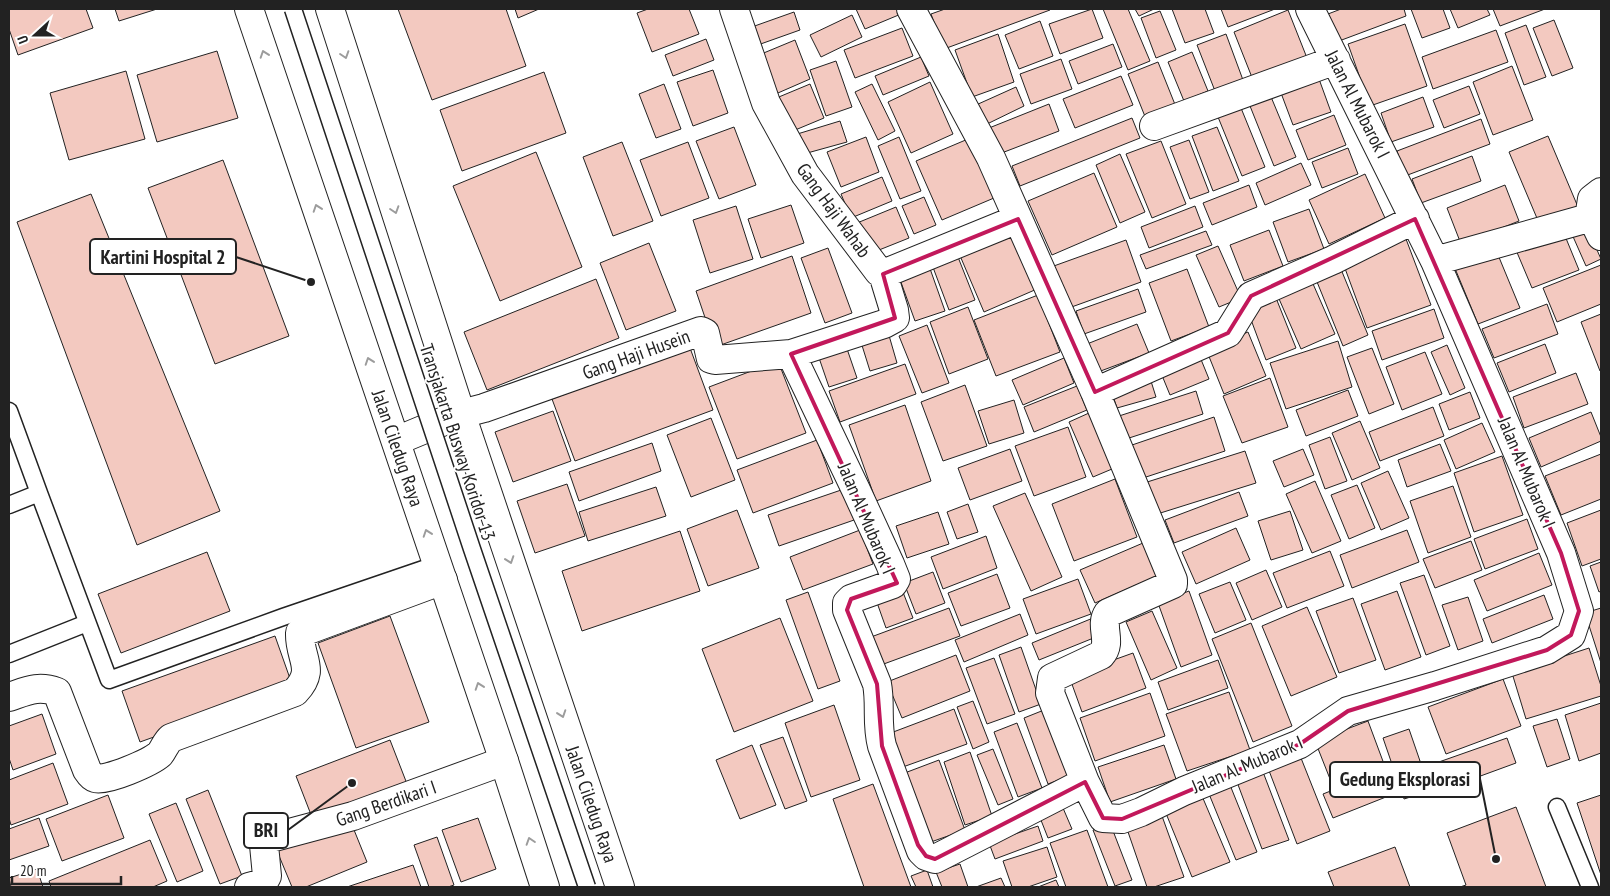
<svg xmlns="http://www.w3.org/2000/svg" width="1610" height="896" viewBox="0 0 1610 896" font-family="'PT Sans Narrow',sans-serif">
<rect width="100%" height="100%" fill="#fff"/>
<path fill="#f3c9c0" stroke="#222" d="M9,9H86L93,28L18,55L9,29Z
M115,9H157L119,21Z
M398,9H506L526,66L432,100Z
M515,9H539L518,18Z
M648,9H689L699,34L652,52L637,13Z
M856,9H899L901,14L865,29Z
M945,9H1049L1050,10L944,49L931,14Z
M1092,9L1103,38L1060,54L1049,24Z
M1103,9H1128L1150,61L1128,70Z
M1135,9H1154L1139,16Z
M1172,9H1205L1214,33L1185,43Z
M1221,9H1275L1228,27Z
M1341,9H1404L1406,16L1339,41L1328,14Z
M1411,9H1443L1450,28L1422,38Z
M1450,9H1487L1490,15L1458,28Z
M1493,9H1545L1500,26Z
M1288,10L1309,63L1255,85L1234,32Z
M1160,11L1176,50L1156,58L1141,18Z
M794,12L800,30L755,46L749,28Z
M852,15L862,37L821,57L810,35Z
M1554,20L1573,68L1552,76L1533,28Z
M1040,21L1053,56L1019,69L1005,35Z
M1405,24L1427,86L1370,106L1348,44Z
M1526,25L1546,77L1524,85L1505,33Z
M902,28L913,56L855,78L844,50Z
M1496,30L1508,62L1433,89L1422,57Z
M998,34L1014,82L972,97L955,50Z
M1226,34L1243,80L1215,91L1197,45Z
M706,39L714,60L673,76L665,55Z
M795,40L810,79L771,96L754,57Z
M1113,44L1122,67L1078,84L1069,61Z
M217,51L238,118L157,142L137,75Z
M1192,52L1208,91L1184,101L1168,62Z
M921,57L929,76L883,95L875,76Z
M1061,59L1072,89L1031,104L1020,74Z
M836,61L852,107L826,116L810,70Z
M1158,62L1176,107L1146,119L1128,74Z
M1512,66L1533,120L1493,135L1473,82Z
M713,70L728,113L693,126L677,82Z
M126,71L145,139L69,160L50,93Z
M544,72L566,133L462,171L440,110Z
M1121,76L1133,105L1075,128L1063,99Z
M1319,79L1331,112L1293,125L1281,93Z
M930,82L953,134L911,153L888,102Z
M664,84L681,129L656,138L639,94Z
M810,84L824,118L788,133L774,99Z
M872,84L895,131L878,140L855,92Z
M1469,86L1480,114L1444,128L1433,100Z
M1016,87L1024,106L985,125L976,105Z
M1269,92L1296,157L1274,166L1248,101Z
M1423,97L1434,127L1391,142L1381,113Z
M1049,104L1059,131L999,154L989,128Z
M1241,108L1265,167L1242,176L1218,117Z
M1334,115L1346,145L1308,160L1296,130Z
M1132,118L1140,138L1020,186L1012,166Z
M1481,119L1490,144L1405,176L1397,151Z
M840,121L847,142L800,155L794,135Z
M734,127L756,185L719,199L696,141Z
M1217,127L1239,181L1213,191L1192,136Z
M1548,136L1578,207L1539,223L1509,152Z
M866,137L879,172L841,187L827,152Z
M899,137L921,191L900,199L878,146Z
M968,139L994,198L942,220L916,161Z
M1189,140L1209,192L1190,199L1170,147Z
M1161,141L1186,204L1152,218L1126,154Z
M622,142L653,221L613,236L583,157Z
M688,142L709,198L661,216L640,160Z
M1348,148L1358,174L1322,188L1312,162Z
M536,152L582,267L500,301L453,186Z
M1120,154L1145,212L1120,223L1096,165Z
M1472,156L1481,181L1421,203L1412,179Z
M223,160L289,336L215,364L148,188Z
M1301,163L1311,185L1265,205L1256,183Z
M1094,173L1117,227L1052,255L1028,201Z
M1365,174L1385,218L1329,244L1309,200Z
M882,177L892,201L851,218L841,194Z
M1249,185L1257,207L1212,225L1203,203Z
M1505,185L1519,221L1461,244L1447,208Z
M91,194L220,511L137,545L17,222Z
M924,197L936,225L914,234L902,206Z
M791,205L804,243L761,258L748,219Z
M736,206L753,259L710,273L693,220Z
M1195,206L1203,227L1149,248L1141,227Z
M896,207L909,238L869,254L857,223Z
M1309,209L1324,249L1288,262L1273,222Z
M1586,225L1601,259L1586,266L1571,232Z
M1011,228L1037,289L984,312L958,251Z
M1269,230L1283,266L1244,281L1230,245Z
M1206,231L1212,245L1146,269L1140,255Z
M1563,231L1579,270L1532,288L1516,250Z
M1406,239L1431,305L1367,328L1343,263Z
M1126,240L1141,282L1066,309L1051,267Z
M649,243L676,311L626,330L600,263Z
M1218,246L1241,298L1219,307L1196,255Z
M828,248L852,313L825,323L801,258Z
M1496,250L1520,308L1478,324L1454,266Z
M956,252L975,300L949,310L931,262Z
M792,256L811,313L715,347L696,291Z
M1338,262L1368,335L1343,346L1313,272Z
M928,263L945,311L915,321L898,274Z
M1601,265V304L1557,322L1543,288Z
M1187,269L1209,327L1171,341L1149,283Z
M1310,277L1335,334L1301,349L1276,292Z
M596,279L619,338L487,390L464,332Z
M1138,289L1146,312L1084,334L1076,311Z
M1038,295L1060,352L996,376L974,320Z
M1276,298L1296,348L1266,360L1247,309Z
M1547,304L1558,334L1494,358L1482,329Z
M968,307L988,359L949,374L930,322Z
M1434,309L1444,338L1382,360L1372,331Z
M1601,314V370L1600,371L1581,322Z
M1137,324L1149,353L1098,372L1087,344Z
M927,325L949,383L922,393L899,336Z
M888,332L897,363L870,371L860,339Z
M1248,332L1266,376L1224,394L1206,349Z
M1338,341L1352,387L1286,409L1270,363Z
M845,343L857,378L829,387L817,352Z
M1545,344L1556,373L1509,392L1497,363Z
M1447,345L1465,388L1450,395L1431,352Z
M690,348L713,410L575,461L552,399Z
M1372,348L1394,404L1369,414L1347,357Z
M1425,352L1442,394L1402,410L1386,367Z
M1200,357L1209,379L1170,395L1161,373Z
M1064,358L1074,383L1023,405L1012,380Z
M778,361L806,433L737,459L709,387Z
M905,364L916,394L840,422L829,391Z
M1576,373L1588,404L1524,428L1513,397Z
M1150,378L1156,397L1117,408L1111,390Z
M1270,378L1288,427L1242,443L1223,396Z
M965,385L987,446L943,461L921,402Z
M1077,386L1087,410L1034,432L1024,407Z
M1348,390L1358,416L1306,436L1296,410Z
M1196,391L1203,414L1126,439L1119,416Z
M1470,392L1480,418L1449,430L1439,404Z
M1014,400L1024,433L989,444L978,411Z
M905,405L931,481L876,501L849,425Z
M1433,407L1444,436L1380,461L1369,432Z
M553,411L571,461L513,482L495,432Z
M1591,412L1601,437V441L1541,467L1529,438Z
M1089,413L1112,469L1093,477L1069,422Z
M1214,417L1225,451L1143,478L1132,445Z
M711,418L735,480L691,497L667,435Z
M1360,421L1380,468L1352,480L1332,433Z
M1482,423L1495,452L1456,469L1444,440Z
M1068,427L1086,477L1034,496L1015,446Z
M1330,437L1347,481L1325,489L1309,445Z
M817,440L833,483L753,513L737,470Z
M652,443L661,471L579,501L569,472Z
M1440,444L1451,471L1407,487L1398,460Z
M1010,449L1022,481L970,500L958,468Z
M1303,449L1314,475L1284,487L1273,461Z
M1245,451L1256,483L1154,515L1144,483Z
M1601,454V499L1561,515L1545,476Z
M1502,456L1523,515L1474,532L1454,473Z
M1388,471L1409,518L1381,530L1361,483Z
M1115,479L1137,537L1074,561L1052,504Z
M1315,481L1341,541L1312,553L1286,494Z
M567,484L585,536L535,553L517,501Z
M1357,485L1375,528L1349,539L1331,495Z
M1453,486L1471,537L1428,553L1410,501Z
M656,487L666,516L588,541L579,512Z
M847,488L857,519L779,546L768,515Z
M1239,492L1248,516L1174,543L1165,520Z
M1025,493L1062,577L1031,591L993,506Z
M968,504L978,532L957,539L947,512Z
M737,510L759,568L708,586L687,529Z
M1601,510V559L1582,566L1567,523Z
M1290,511L1303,550L1271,560L1258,521Z
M938,512L949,544L907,558L896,526Z
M1527,519L1538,549L1485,569L1474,539Z
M1236,528L1250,560L1196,584L1182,552Z
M860,530L873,564L803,590L790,557Z
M1407,530L1419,562L1352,588L1340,555Z
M680,531L700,591L582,631L562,571Z
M986,536L997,568L943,589L931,557Z
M1471,541L1482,570L1435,588L1423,559Z
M1143,543L1157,576L1095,603L1080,570Z
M1330,551L1344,586L1287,608L1273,573Z
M207,552L230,611L121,653L98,594Z
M1539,553L1552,585L1487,611L1474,580Z
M1601,562V591L1599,592L1590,566Z
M1266,570L1282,607L1252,620L1236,583Z
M933,572L945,603L916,614L904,583Z
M997,574L1010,608L961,626L948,593Z
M1424,575L1450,646L1426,655L1400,583Z
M1078,579L1091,614L1036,634L1023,599Z
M1230,582L1246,620L1215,633L1199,594Z
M901,587L913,618L886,628L875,597Z
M1189,591L1212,655L1181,667L1158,603Z
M1397,591L1421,657L1385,670L1361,604Z
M808,592L840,681L818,689L786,600Z
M1544,595L1553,619L1492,643L1483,619Z
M1468,597L1483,641L1458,650L1442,605Z
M1353,598L1376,660L1339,673L1316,611Z
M1307,607L1337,677L1291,696L1262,626Z
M949,608L960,636L881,665L871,637Z
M1601,608V663L1585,613Z
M1152,611L1177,668L1151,680L1126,622Z
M1020,614L1028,635L964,662L955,640Z
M390,616L429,722L356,748L318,643Z
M780,618L813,701L734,732L702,649Z
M1093,618L1101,635L1039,660L1032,643Z
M1251,623L1292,726L1253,742L1212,639Z
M275,636L293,687L140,742L122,691Z
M1021,647L1041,704L1019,712L999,655Z
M1589,648L1601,686V696L1526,719L1512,673Z
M1133,653L1146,688L1082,712L1069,676Z
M956,655L970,691L902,718L887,682Z
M994,658L1015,714L987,724L966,668Z
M1218,660L1228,688L1168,710L1158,682Z
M1503,679L1521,726L1446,754L1428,707Z
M1229,692L1250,750L1187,771L1166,714Z
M1150,693L1165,736L1095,761L1080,718Z
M973,701L989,742L973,749L957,707Z
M1601,703V753L1579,761L1565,715Z
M834,705L860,780L811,797L785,723Z
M954,709L967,744L900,768L888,734Z
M1044,710L1069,776L1048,784L1024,718Z
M42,714L56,754L13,770L9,758V726Z
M1557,719L1570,759L1547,767L1533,726Z
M1368,721L1384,764L1332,784L1315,741Z
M1017,723L1042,788L1018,797L994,732Z
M1409,729L1420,761L1394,770L1383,738Z
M783,737L807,801L785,809L760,745Z
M1507,738L1516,763L1445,789L1436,763Z
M390,740L409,789L315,825L296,776Z
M752,745L776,805L740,819L716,760Z
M1164,745L1176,779L1110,802L1098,767Z
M993,749L1013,799L998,805L977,755Z
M970,752L992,816L965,825L944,762Z
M1299,753L1330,831L1297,844L1268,768Z
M939,760L965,830L928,843L902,774Z
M53,763L68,804L11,825L9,818V780Z
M1420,764L1430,791L1404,799L1396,771Z
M1386,769L1396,793L1333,818L1323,794Z
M1263,772L1289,840L1262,849L1237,782Z
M873,784L911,887H864L833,799Z
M1230,785L1257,852L1236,860L1209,794Z
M208,790L242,876L220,884L186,799Z
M108,795L124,838L62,861L46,819Z
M1601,795V875L1577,803Z
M1202,796L1230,862L1192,877L1165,811Z
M1060,801L1072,829L1048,838L1037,810Z
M176,803L203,871L177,882L149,814Z
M1516,807L1546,887H1460L1466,885L1447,833Z
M1162,816L1184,877L1154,887H1147L1127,829Z
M39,818L49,846L9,860V829Z
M478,818L496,869L461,882L442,830Z
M350,820L367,862L306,887H292L277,851Z
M1110,823L1132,880L1115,886L1093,830Z
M1038,826L1043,841L995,859L989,843Z
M1087,830L1108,887H1066L1050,843Z
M437,837L454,885L448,887H429L414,845Z
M150,840L167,881L153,887H51L49,881Z
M1047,847L1057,877L1028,887H1012L1003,861Z
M1395,847L1410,887H1334L1328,872Z
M960,864L968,887H942L936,872Z
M413,865L421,887H347Z
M37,869L43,887H11L9,878Z
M927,870L933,887H916L911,876Z
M1001,878L1005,887H976Z
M1056,880L1059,887H1038Z"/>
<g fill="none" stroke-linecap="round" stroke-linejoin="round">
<g stroke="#222" stroke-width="19">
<path id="lane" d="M9,411L39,493
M9,505L39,493L109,680L283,617L438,564
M9,654L87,623
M1557,807L1590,887"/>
</g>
<g stroke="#222" stroke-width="30">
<path id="street" d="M734,9L766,103L805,174L879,272L883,274L1018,219
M911,9L991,158L1095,392L1173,580V584L1108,613C1099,626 1113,642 1101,655L1052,678L1050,693L1085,782L1103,818L1122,819L1141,812L1184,791L1300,744L1348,711L1435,686L1547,650L1571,635L1579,611L1561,553L1435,261L1310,9
M1154,126L1336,60
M1592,217L1590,212L1592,199L1601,192
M1435,261L1592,217L1601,236
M791,354L856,490L890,564L896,579L893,584L851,599L847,603V610L877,684C881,705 876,723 882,746L921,851L926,856L935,859L1085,782
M1095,392L1228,333L1251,296L1333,260L1415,219
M461,414L484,408L701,331L705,333L711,359L715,360L791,354L884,324L895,318L894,310L883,274
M9,697C27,691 38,685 57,692L87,770C89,773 91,777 95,778C106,782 151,762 160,754C164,749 166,742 171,738L295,692C317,669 299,659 300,633L443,580
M249,887L263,883L267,876L264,845L267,839L353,816L504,761"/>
</g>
<g stroke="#222" stroke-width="30">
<path id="primary" d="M249,9L504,761L545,887
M330,9L461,414L620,887
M396,441L461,414"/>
</g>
<use href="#lane" stroke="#fff" stroke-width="16"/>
<use href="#street" stroke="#fff" stroke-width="28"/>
<use href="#primary" stroke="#fff" stroke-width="28"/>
<g stroke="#222" stroke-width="19" stroke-linecap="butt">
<path id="lane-bridge" d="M293,9L472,549L587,887"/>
</g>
<use href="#lane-bridge" stroke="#fff" stroke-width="16"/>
</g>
<defs><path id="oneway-chevron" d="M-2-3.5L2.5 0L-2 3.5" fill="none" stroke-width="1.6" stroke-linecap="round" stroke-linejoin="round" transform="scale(1.25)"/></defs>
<g stroke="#9c9c9c">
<use href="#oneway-chevron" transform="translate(264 54) rotate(-109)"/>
<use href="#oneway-chevron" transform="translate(345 55) rotate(72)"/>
<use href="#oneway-chevron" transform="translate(317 208) rotate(-109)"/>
<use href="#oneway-chevron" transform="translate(395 210) rotate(72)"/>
<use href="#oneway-chevron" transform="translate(369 361) rotate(-109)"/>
<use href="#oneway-chevron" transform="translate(427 533) rotate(-109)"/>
<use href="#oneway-chevron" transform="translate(510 560) rotate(71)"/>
<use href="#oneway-chevron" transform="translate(479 686) rotate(-109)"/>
<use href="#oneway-chevron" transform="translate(562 714) rotate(71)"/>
<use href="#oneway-chevron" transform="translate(530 841) rotate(-108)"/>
</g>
<path fill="none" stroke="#c2185b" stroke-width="4" stroke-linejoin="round" d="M1018,219L1095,392L1228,333L1251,296L1415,219L1561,553L1579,611L1571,635L1547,650L1348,711L1300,744L1122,819L1103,818L1085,782L935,859L926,856L918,845L882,746L877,684L847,610L851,599L897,583L791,354L895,318L883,274Z"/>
<g text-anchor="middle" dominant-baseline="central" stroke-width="4" stroke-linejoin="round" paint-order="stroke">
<g font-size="19" fill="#222" stroke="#fff">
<text transform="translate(1358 104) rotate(63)">Jalan Al Mubarok I</text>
<text transform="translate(834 210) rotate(54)">Gang Haji Wahab</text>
<text transform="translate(636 354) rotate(-20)">Gang Haji Husein</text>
<text transform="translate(458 442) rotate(72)">Transjakarta Busway Koridor 13</text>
<text transform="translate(398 448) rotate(71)">Jalan Ciledug Raya</text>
<text transform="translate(1527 472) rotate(67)">Jalan Al Mubarok I</text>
<text transform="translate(867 518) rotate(67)">Jalan Al Mubarok I</text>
<text transform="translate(1247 764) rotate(-23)">Jalan Al Mubarok I</text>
<text transform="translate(386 803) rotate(-19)">Gang Berdikari I</text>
<text transform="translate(592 804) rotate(71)">Jalan Ciledug Raya</text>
</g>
</g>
<path fill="none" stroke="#222" stroke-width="2" d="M311 282L236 257M1496 859L1480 779M352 783L288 830"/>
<g fill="#222" stroke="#fff" stroke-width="2">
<circle cx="311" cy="282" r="5"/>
<circle cx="1496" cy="859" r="5"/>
<circle cx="352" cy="783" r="5"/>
</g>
<g fill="#fff" stroke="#222" stroke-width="2">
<rect x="90" y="239" width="146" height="35" rx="5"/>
<rect x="1330" y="762" width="150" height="35" rx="5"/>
<rect x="244" y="813" width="44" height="35" rx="5"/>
</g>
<g font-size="20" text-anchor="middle" font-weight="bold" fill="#222">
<text x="163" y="264">Kartini Hospital 2</text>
<text x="1405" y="786">Gedung Eksplorasi</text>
<text x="266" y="837">BRI</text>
</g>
<rect width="1610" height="896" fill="none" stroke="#222222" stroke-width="20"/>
<g transform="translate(35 35) rotate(249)" stroke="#ffffff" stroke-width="4" paint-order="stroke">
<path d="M0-4L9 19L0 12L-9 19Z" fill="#222222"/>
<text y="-8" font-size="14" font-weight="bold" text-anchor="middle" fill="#222222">U</text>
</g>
<path d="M12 876v8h109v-8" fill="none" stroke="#222222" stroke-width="2.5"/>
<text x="20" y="876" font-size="15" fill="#222222" stroke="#ffffff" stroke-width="4" paint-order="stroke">20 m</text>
</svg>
